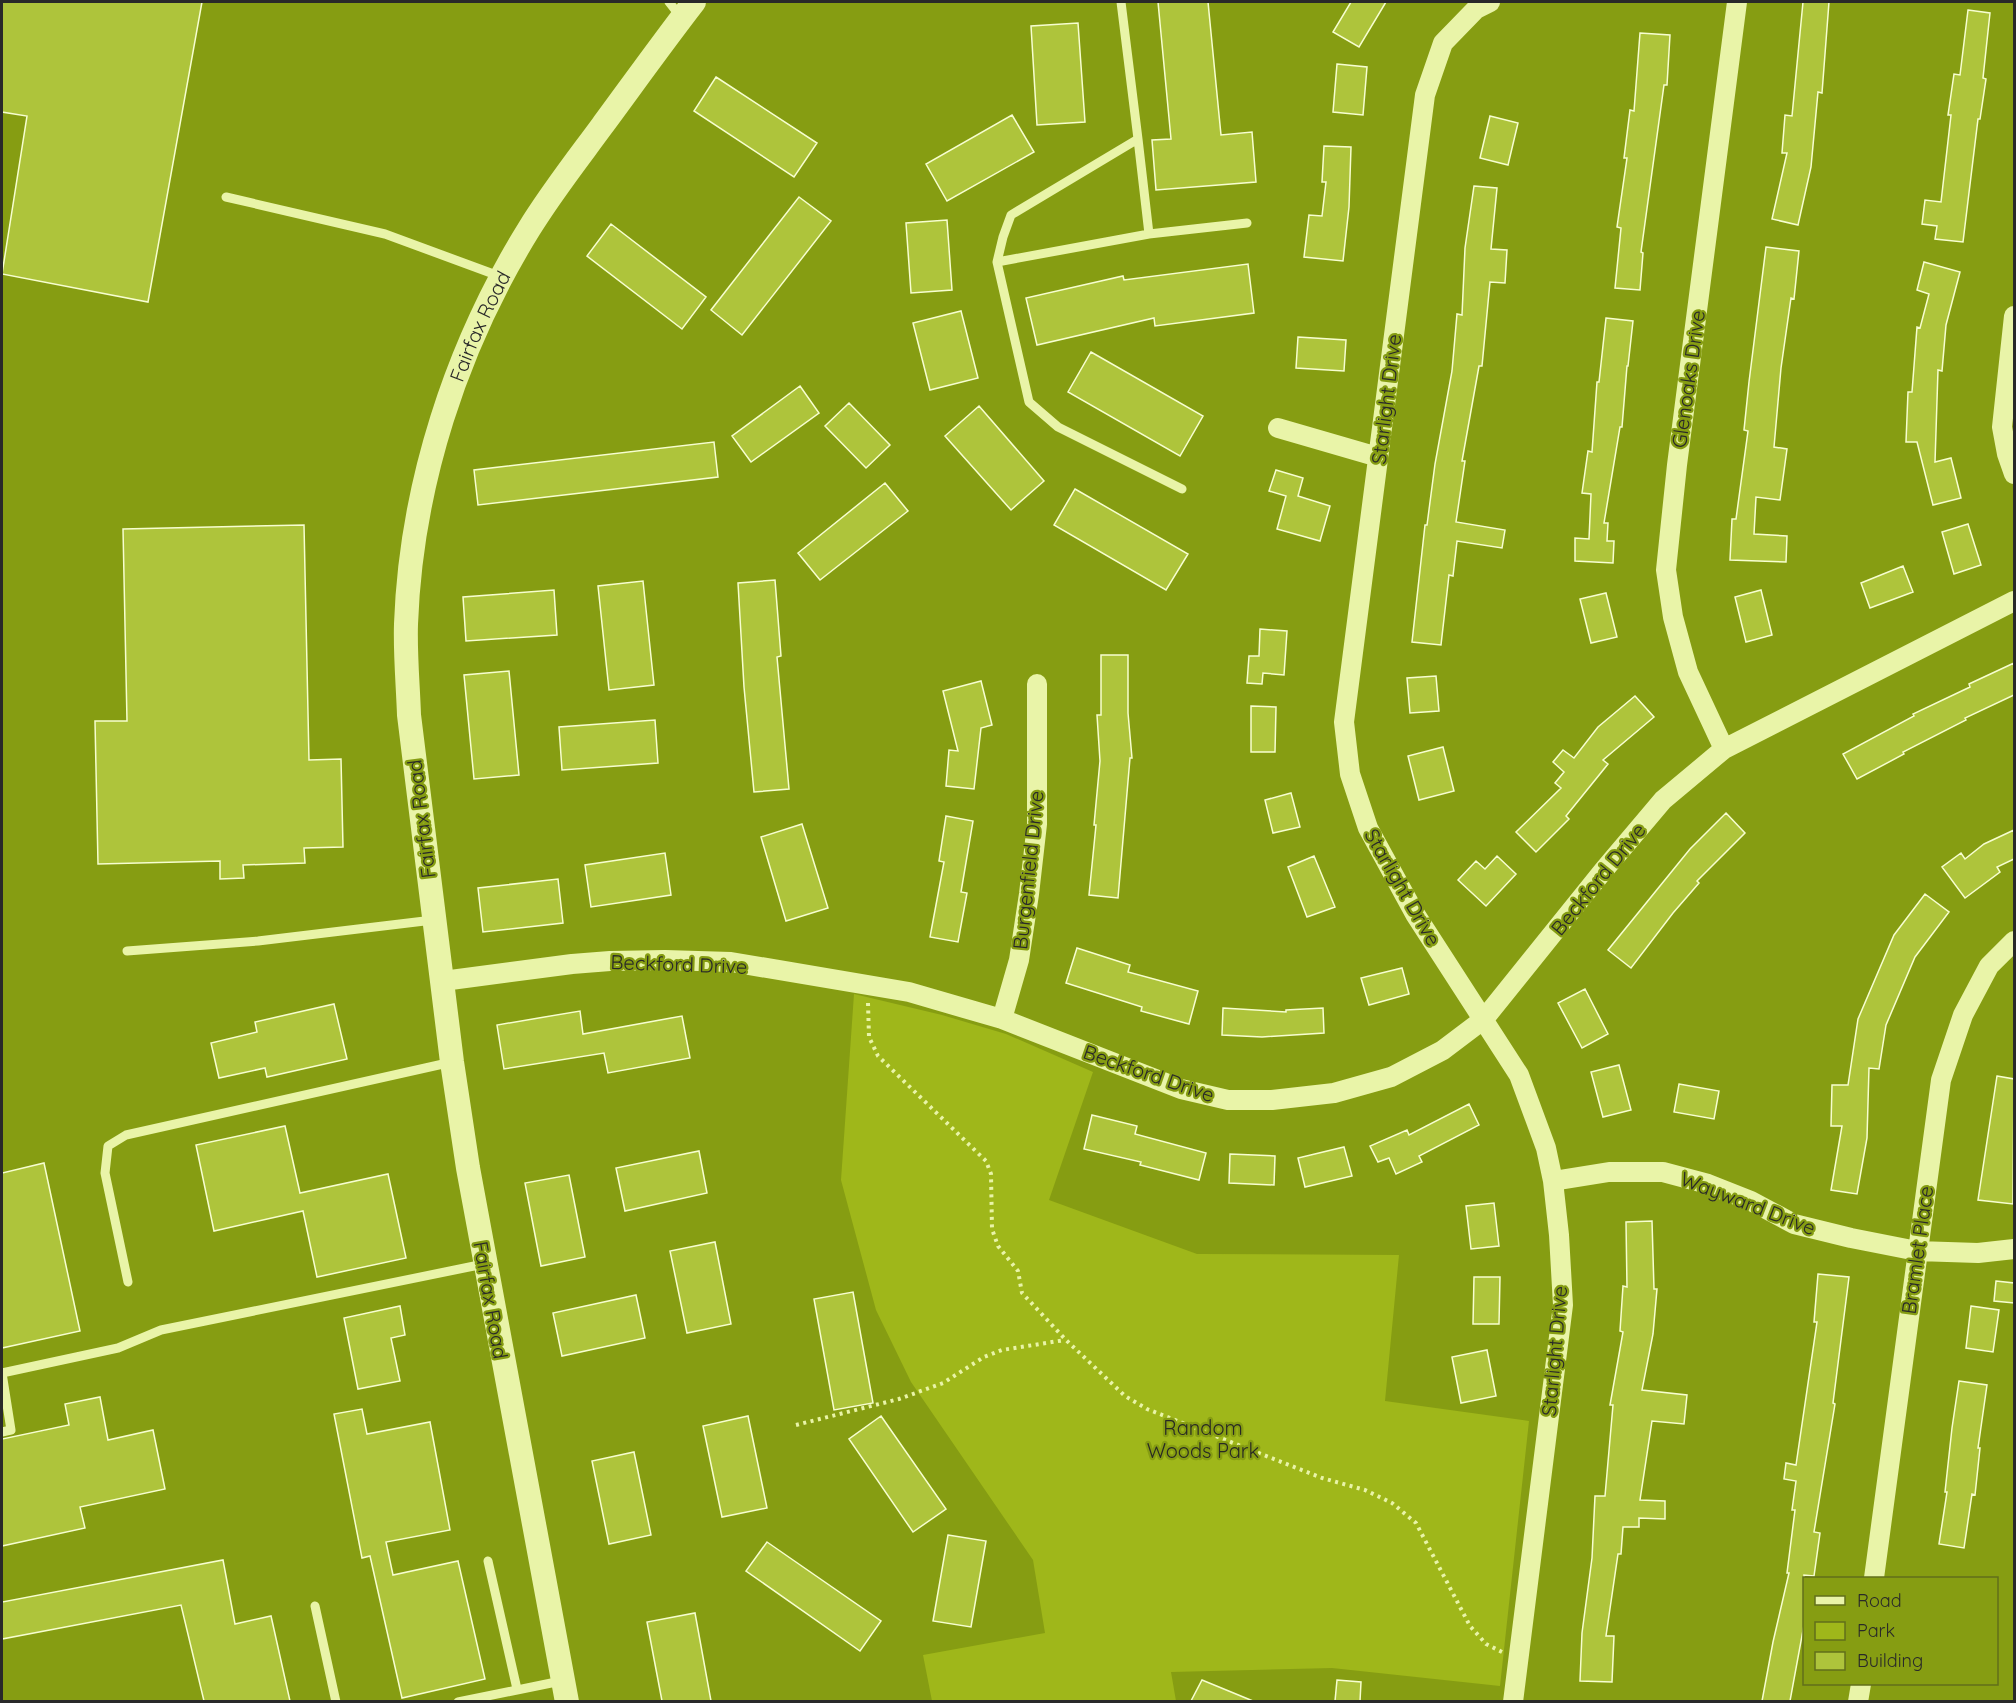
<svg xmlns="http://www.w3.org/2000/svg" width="2016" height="1703" viewBox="0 0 2016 1703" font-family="Quicksand,sans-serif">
<rect width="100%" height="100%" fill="#869d12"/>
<path fill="#9fb71a" d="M854,994L942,1015L1006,1034L1093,1072L1049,1200L1197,1254L1399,1255L1385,1401L1529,1421L1500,1686L1332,1668L1171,1672L1176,1701H932L923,1655L1045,1633L1033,1560L911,1382L876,1310L841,1180Z"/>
<path fill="#aec43b" stroke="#f7fed0" stroke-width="1.5" d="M2,2H202L148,302L2,274L27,116L2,112Z
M1158,2H1208L1221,135L1252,132L1256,182L1156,190L1152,140L1171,139Z
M1351,2H1386L1359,47L1333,32Z
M1803,2H1829L1822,93L1818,92L1811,167L1798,225L1772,219L1787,153H1782L1785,115L1792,116Z
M1968,10L1990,13L1983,78L1986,79L1980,119H1978L1963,242L1935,239L1937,226L1922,224L1925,200L1941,202L1951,115H1948L1954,74L1960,75Z
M1078,23L1085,122L1037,125L1031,26Z
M1640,33L1670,35L1667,85H1664L1641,252L1643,253L1640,290L1615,288L1621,228L1617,227L1627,158H1624L1630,110L1634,111Z
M1337,64L1367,67L1363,115L1333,112Z
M716,77L817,143L794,177L694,111Z
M1012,115L1034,152L947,201L926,164Z
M1490,116L1518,123L1508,165L1480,158Z
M1324,146L1351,147L1349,207L1343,261L1304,257L1309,215L1322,216L1326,182H1322Z
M1474,186L1497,188L1491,249L1507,250L1505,283L1490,282L1482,366H1479L1462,461H1465L1456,522L1505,530L1502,548L1457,541L1453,576L1449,575L1441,645L1412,642L1425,525H1427L1435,464L1452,371L1457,314L1462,315L1465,248Z
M799,197L831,221L742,335L711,310Z
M947,220L952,290L911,293L906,223Z
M611,224L706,297L682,329L587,256Z
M1766,247L1799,251L1794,299L1791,298L1781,368L1774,447L1787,449L1780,500L1756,497L1754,534L1787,536L1786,562L1730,560L1732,519H1736L1748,431L1744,430L1749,382Z
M1924,262L1960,272L1946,325L1942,371L1938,370L1935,462L1951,458L1961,498L1933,505L1917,442H1906L1908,392H1912L1917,327L1920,328L1929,294L1917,290Z
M1248,264L1254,313L1155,326L1154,318L1037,345L1026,298L1123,276L1124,280Z
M961,311L978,378L930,390L913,323Z
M1606,318L1633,321L1628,366H1627L1622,427H1620L1604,523H1608L1607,541H1614L1613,563L1575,561V538L1589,539L1591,494L1582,493L1588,451L1592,452L1597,382H1599Z
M1298,337L1346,340L1344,371L1296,368Z
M1091,352L1203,416L1180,456L1068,392Z
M800,386L819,413L751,462L732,436Z
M849,403L890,445L866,468L825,426Z
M979,406L1044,481L1011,510L945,436Z
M714,442L718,477L478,505L474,470Z
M1276,470L1303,478L1298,496L1330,506L1320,541L1277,529L1286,496L1269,491Z
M885,483L908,511L820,580L798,553Z
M1075,489L1188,554L1166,590L1054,525Z
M1968,524L1981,565L1954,574L1942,532Z
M304,525L309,760L341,759L343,847L304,848L305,863L243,865L244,878L220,879V861L98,864L95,721H127L123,529Z
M1903,566L1913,592L1870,608L1861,583Z
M775,580L781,656L777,657L789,789L754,792L744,687L738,583Z
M643,581L654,685L609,690L598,586Z
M554,590L557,635L466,641L463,597Z
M1761,590L1772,635L1746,642L1735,597Z
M1606,593L1617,637L1591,643L1580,599Z
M1260,629L1287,631L1284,675L1263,673L1262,684L1247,683L1249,656H1259Z
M1101,655H1128V713L1132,758H1130L1118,898L1089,895L1096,825H1094L1100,761L1097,715H1101Z
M2014,663V695L1965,718L1966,720L1903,752L1904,754L1857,779L1843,754L1914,716L1913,714L1970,687L1969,684Z
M509,671L519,775L474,779L464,675Z
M1436,676L1439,711L1410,713L1407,678Z
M981,681L992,725L981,728L974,789L946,786L949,750L958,751L943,691Z
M1635,696L1654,717L1603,760L1608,764L1566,816L1569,819L1536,852L1516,832L1561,788L1555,783L1564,772L1553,762L1563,750L1574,758L1598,727Z
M1251,706L1276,707L1275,752H1251Z
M655,720L658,763L562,770L559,727Z
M1443,747L1454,791L1419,800L1408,756Z
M1291,793L1300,827L1273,833L1265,800Z
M1726,813L1745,833L1697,881L1699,883L1673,913L1631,968L1608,950L1690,849Z
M946,816L973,821L961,892L967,893L958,942L930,937L944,862L939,861Z
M802,824L828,908L786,921L761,837Z
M2014,830V859L1997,867L2000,872L1965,898L1942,867L1961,853L1965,859L1984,844Z
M665,853L671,895L591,907L585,865Z
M1314,856L1335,907L1307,917L1288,867Z
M1497,856L1516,874L1486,906L1458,880L1476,861L1485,869Z
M558,879L563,923L483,932L478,888Z
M1925,894L1949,912L1915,957L1886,1025L1879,1069L1869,1068L1867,1138L1857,1194L1831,1190L1842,1126H1831L1832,1085H1848L1858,1019L1894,935Z
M1077,948L1130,965L1128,972L1198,991L1189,1024L1141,1011L1142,1007L1066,983Z
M1402,968L1409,994L1369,1005L1361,978Z
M1585,989L1608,1034L1582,1048L1558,1003Z
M334,1004L347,1059L267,1077L265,1068L219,1078L211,1043L257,1032L255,1022Z
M1223,1008L1286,1012V1010L1323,1008L1324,1033L1262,1037L1222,1035Z
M580,1011L583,1034L682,1016L690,1058L608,1073L604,1053L504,1069L497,1025Z
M1619,1065L1631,1110L1603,1117L1591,1072Z
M1997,1076L2014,1079L2013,1204L1978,1200Z
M1679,1084L1719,1091L1714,1119L1674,1112Z
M1469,1104L1479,1125L1419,1156L1422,1162L1396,1174L1389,1158L1378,1162L1370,1146L1407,1130L1409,1135Z
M1092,1115L1137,1126L1135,1134L1206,1153L1199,1180L1140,1165L1141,1162L1084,1149Z
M285,1126L300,1193L388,1174L406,1258L317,1277L303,1211L214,1231L196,1145Z
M1344,1147L1352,1176L1305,1187L1298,1158Z
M699,1151L707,1193L625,1211L616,1168Z
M1230,1154L1275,1156L1274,1185L1229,1183Z
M44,1163L80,1331L2,1348V1173Z
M569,1175L585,1257L541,1266L525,1183Z
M1494,1203L1499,1246L1471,1249L1466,1206Z
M1652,1221L1654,1289H1657L1653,1334L1642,1390L1687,1395L1684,1424L1652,1421L1640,1500L1665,1501V1519L1639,1518V1527H1623L1621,1554H1618L1606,1636H1614L1612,1682L1580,1681L1582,1633L1592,1558L1595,1496H1605L1613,1405H1610L1623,1332L1620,1331L1623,1286L1627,1287L1626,1222Z
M715,1242L731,1324L687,1333L670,1251Z
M1818,1274L1849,1277L1833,1403L1835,1404L1814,1532L1820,1533L1814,1576L1804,1575V1625L1790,1701H1762L1773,1642L1789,1573H1787L1795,1510H1792L1796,1481L1784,1479L1786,1463L1796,1465L1817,1322H1814Z
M1474,1277H1500L1499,1324H1473Z
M1996,1281L2014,1283V1303L1994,1301Z
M853,1292L873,1403L834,1410L814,1299Z
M636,1295L645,1338L562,1356L553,1313Z
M400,1306L405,1335L391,1338L400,1381L358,1389L344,1318Z
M1971,1306L1999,1310L1993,1352L1966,1348Z
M1487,1350L1496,1396L1461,1403L1452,1357Z
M1959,1381L1987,1385L1978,1448H1980L1975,1495L1972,1494L1964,1548L1939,1544L1947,1492H1945L1952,1428Z
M100,1397L108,1440L153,1430L165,1489L80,1507L85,1528L2,1546V1439L69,1425L65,1404Z
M362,1409L367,1434L430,1422L450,1530L386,1542L393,1575L458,1561L485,1679L402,1698L370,1556L362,1558L334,1414Z
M748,1416L767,1508L722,1517L703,1426Z
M881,1416L946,1509L913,1532L849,1439Z
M634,1452L651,1535L609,1544L592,1461Z
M948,1535L986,1541L971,1627L933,1621Z
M767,1542L881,1621L860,1651L746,1571Z
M223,1560L235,1624L271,1616L290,1701H204L181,1605L2,1639V1602Z
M695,1613L711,1701H662L647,1622Z
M1202,1680L1253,1701H1191Z
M1337,1680L1361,1682L1360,1701H1335Z"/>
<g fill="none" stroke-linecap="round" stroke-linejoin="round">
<path stroke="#e9f4a8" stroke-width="4" stroke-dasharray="3 4.5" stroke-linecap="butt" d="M868,1003L869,1037L878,1056L986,1161L991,1174L992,1229L998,1246L1018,1271L1022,1293L1066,1340L1125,1396L1147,1409L1322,1478L1365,1490L1392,1503L1416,1523L1470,1626L1486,1644L1502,1652
M796,1425L899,1399L943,1383L984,1357L1002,1350L1065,1340"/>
<path stroke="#e9f4a8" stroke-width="9" d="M669,2L680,16
M1121,2L1138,139L1011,215L1003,237L997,262L1029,402L1058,427L1182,489
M1138,139L1149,234
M226,197L385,234L499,276
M997,262L1149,234L1247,223
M127,951L258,941L433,920
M128,1282L105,1173L108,1146L126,1135L452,1062
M2,1373L118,1348L161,1330L484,1264
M2,1432L11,1430L2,1373
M488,1561L517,1689
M315,1606L336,1702
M458,1702L561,1681"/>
<path stroke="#e9f4a8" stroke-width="20" d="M1490,2L1476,9L1443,43L1425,95L1344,722L1350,774L1368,828L1415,914L1519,1075L1546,1148L1553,1181L1559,1235L1563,1305L1513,1702
M2014,316L2002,427L2007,454L2014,474
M1278,428L1378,457
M1724,749L1688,672L1673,617L1666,570L1677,465L1737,2
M443,981L572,964L610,961L665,960L731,962L909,992L1002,1019L1181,1089L1228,1100H1272L1334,1093L1391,1077L1443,1050L1484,1019L1603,871L1663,800L1724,749L2014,601
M1002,1019L1019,960L1029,894L1037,824V684
M1553,1181L1609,1172H1663L1708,1184L1751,1201L1794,1224L1851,1238L1917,1251L1978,1253L2014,1249
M1874,1578L1941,1080L1963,1015L1989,966L2014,941
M1858,1702L1861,1684"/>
<path stroke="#e9f4a8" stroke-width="24" id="s1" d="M567,1702L468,1168L452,1062L409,715C408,685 405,654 406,624C411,486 456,347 529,229C551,193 577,160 602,126C633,84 663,42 694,2"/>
</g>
<g text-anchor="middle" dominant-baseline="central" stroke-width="4.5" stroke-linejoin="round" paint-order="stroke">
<g font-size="20" fill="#292929" stroke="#869d12">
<text stroke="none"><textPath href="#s1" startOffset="1400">Fairfax Road</textPath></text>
<text transform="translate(1688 379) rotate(-82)">Glenoaks Drive</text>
<text transform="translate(1386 399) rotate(-83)">Starlight Drive</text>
<text transform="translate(421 819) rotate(-97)">Fairfax Road</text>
<text transform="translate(1028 870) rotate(-84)">Burgenfield Drive</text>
<text transform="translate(1598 879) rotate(-51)">Beckford Drive</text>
<text transform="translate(1403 887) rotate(60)">Starlight Drive</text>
<text transform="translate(679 964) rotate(2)">Beckford Drive</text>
<text transform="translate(1149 1073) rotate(19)">Beckford Drive</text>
<text transform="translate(1748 1203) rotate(21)">Wayward Drive</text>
<text transform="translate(1917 1250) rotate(-82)">Bramlet Place</text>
<text transform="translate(491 1300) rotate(80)">Fairfax Road</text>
<text transform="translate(1554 1351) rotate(-85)">Starlight Drive</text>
</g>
<g font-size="20" fill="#282924" stroke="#869d12">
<text x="1203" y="1427">Random<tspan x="1203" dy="23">Woods Park</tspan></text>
</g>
</g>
<rect width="2016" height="1703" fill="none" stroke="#292929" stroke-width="6"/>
<rect x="1803" y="1577" width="195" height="108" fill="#869d12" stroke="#616f1b" stroke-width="1.5"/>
<rect x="1815" y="1596" width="30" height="9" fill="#e9f4a8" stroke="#616f1b" stroke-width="1.5"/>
<text x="1857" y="1607" font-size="18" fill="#292929">Road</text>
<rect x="1815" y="1622" width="30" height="18" fill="#9fb71a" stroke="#616f1b" stroke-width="1.5"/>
<text x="1857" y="1637" font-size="18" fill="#292929">Park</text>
<rect x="1815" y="1652" width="30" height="18" fill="#aec43b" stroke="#616f1b" stroke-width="1.5"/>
<text x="1857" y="1667" font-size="18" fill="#292929">Building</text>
</svg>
